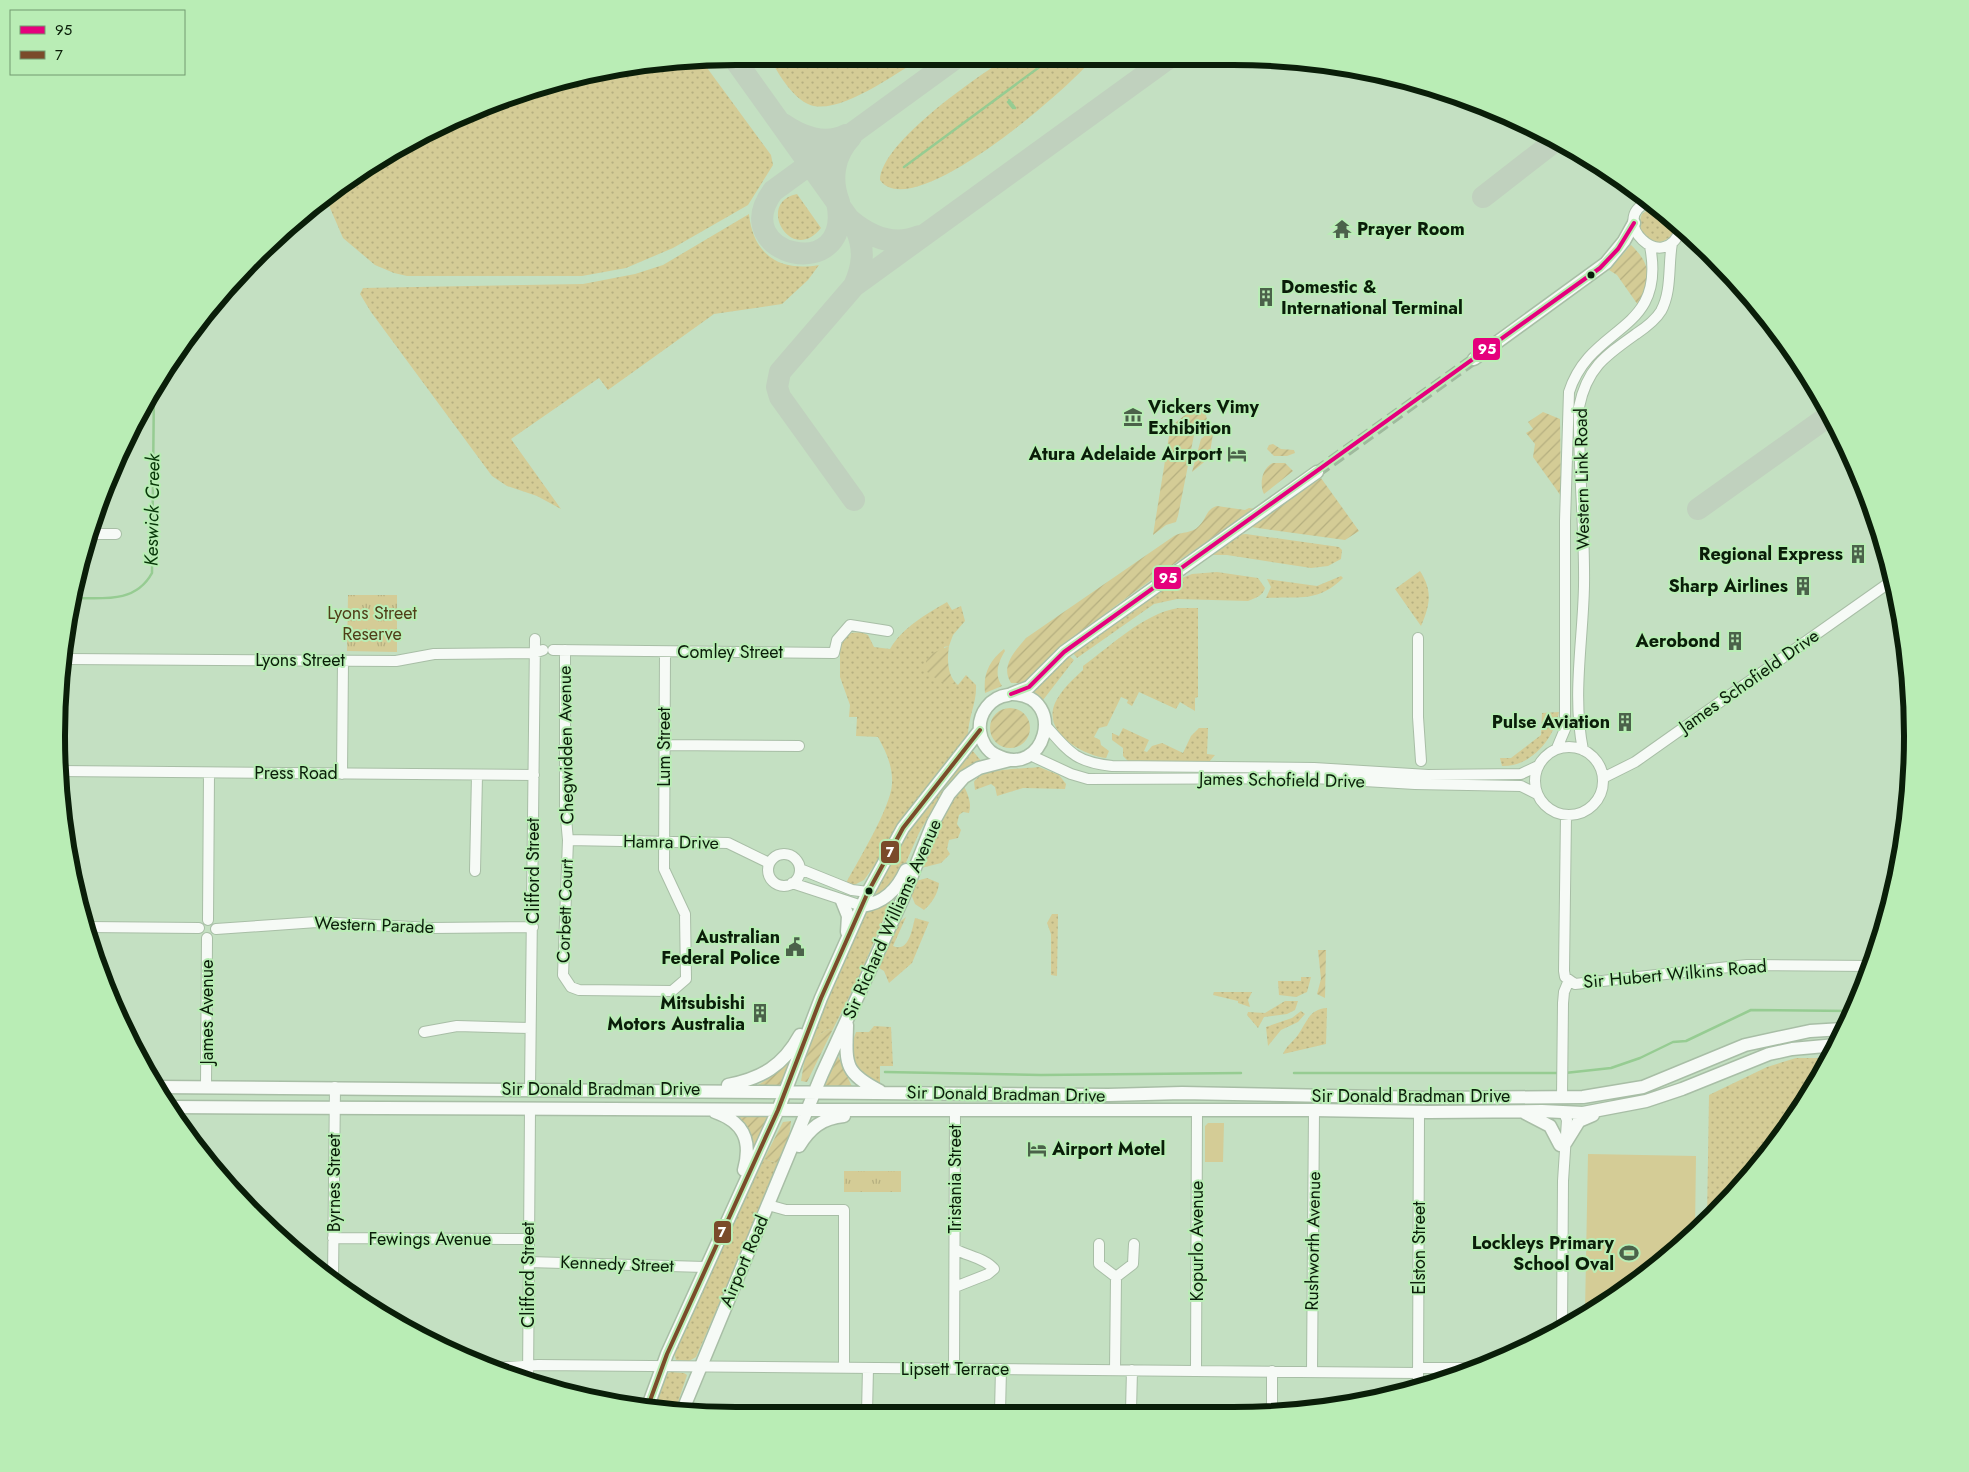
<svg xmlns="http://www.w3.org/2000/svg" width="1969" height="1472" viewBox="0 0 1969 1472" font-family="Jost,sans-serif">
<defs>
<pattern id="grass-dots" width="8" height="8" patternUnits="userSpaceOnUse" patternTransform="scale(1.25)"><rect width="8" height="8" fill="#d4cc96"/><path d="M2 2h.1M6 6h.1" fill="none" stroke="#b5af80" stroke-width="1.8" stroke-linecap="round"/></pattern>
<pattern id="park-tufts" width="24" height="20" patternUnits="userSpaceOnUse" patternTransform="scale(1.25)"><rect width="24" height="20" fill="#d4cc96"/><path d="M3 7l-1-3M5 7V3M7 7l1-3M15 17l-1-3M17 17v-4M19 17l1-3" fill="none" stroke="#b5af80"/></pattern>
<pattern id="garden-furrows" width="10" height="10" patternUnits="userSpaceOnUse" patternTransform="scale(1.25)"><rect width="10" height="10" fill="#d4cc96"/><path d="M-1 1l2-2M0 10L10 0M9 11l2-2" fill="none" stroke="#b5af80"/></pattern>
</defs>
<rect width="100%" height="100%" fill="#c4e0c2"/>
<path fill="url(#grass-dots)" d="M769,56L923,57C898,72 836,118 808,104C792,97 776,71 769,56Z
M1008,57H1094C1071,87 912,226 880,180C881,142 977,77 1008,57Z
M702,61L771,155L773,165L748,205L673,248L626,268L582,276H407L394,273L375,265L343,238L327,201L396,147L560,79Z
M797,194L821,228C791,266 755,202 797,194Z
M1653,206L1676,224C1670,255 1630,242 1642,214Z
M749,214C753,255 780,272 819,265L808,280L782,304L714,314L608,390L599,378L511,439L561,509L537,496L507,486L492,476L371,312L360,294L363,288L583,284L635,274L663,265Z
M1246,534L1339,547L1342,550L1341,559L1328,566L1311,568L1227,555H1205L1236,535Z
M1420,571C1433,591 1430,605 1421,626L1395,589Z
M1217,572L1258,578L1265,588C1263,596 1255,598 1248,601L1177,599L1154,604L1077,658L1072,652L1167,584L1192,574Z
M1341,576L1343,578C1317,603 1300,596 1266,598L1271,587L1267,579L1317,586Z
M947,602L952,610L961,606L965,621L953,635L949,646L944,647L949,682L958,685L966,675L976,685C977,703 968,717 968,736L864,880L854,885L846,883C858,861 891,807 892,784C893,766 886,752 878,737L856,736L857,717H849L850,705L840,677V647L845,638L851,633L861,632L868,635L874,647L890,649C903,627 925,615 947,602Z
M1178,608H1198V697L1195,698V711L1180,702L1176,709L1139,692L1132,706L1127,703L1128,700L1121,697L1107,726L1099,728L1094,737L1100,740L1101,745L1109,751L1106,758C1083,755 1042,733 1055,703C1061,690 1073,679 1083,670V666C1112,645 1143,614 1178,608Z
M1068,655L1074,660L1043,700L1033,692Z
M1559,712C1554,739 1531,767 1502,766L1500,758H1511L1541,735L1542,713Z
M1123,728L1149,740L1144,751L1147,752L1152,746L1162,743L1183,753L1191,736L1199,728H1208L1207,754L1215,755L1209,762L1128,761L1123,756V748L1112,740V733L1119,736Z
M972,750L983,763L954,779L938,800L919,833L899,878L874,899L870,896L920,813Z
M1039,767L1059,775L1066,784L1065,789L1023,788L997,796L995,787L991,784L975,790L974,782C981,768 1024,769 1039,767Z
M964,786C968,795 972,803 969,813L963,812L959,815L957,824L961,830L958,838L949,840L947,849L950,854L941,863L921,868L949,805Z
M927,878L939,883C938,894 932,903 924,910L915,904L911,894L916,881Z
M892,899L859,977L832,1031L828,1029L810,1041L864,909Z
M1052,914H1058L1057,976L1051,975V934L1047,923Z
M906,917L893,946C909,953 912,929 915,918L929,922L912,963L889,983L884,971L879,968L898,923Z
M1301,977H1311L1307,992L1296,997L1279,995L1278,981H1301Z
M1214,992H1252L1248,1000L1250,1007L1238,1003V1001L1213,995Z
M1285,1001H1298L1295,1010L1287,1014L1264,1017L1258,1028L1247,1015L1248,1012L1265,1013Z
M1327,1008L1326,1044L1283,1054C1286,1046 1293,1042 1298,1035C1307,1022 1309,1009 1327,1008Z
M1301,1011L1305,1014L1298,1022L1281,1030L1268,1046L1266,1027L1292,1018Z
M874,1026L891,1027L893,1066H880V1083C855,1077 847,1053 856,1032H869Z
M1796,1058H1830L1822,1076L1744,1184L1707,1219L1709,1095L1767,1067Z
M764,1159L780,1164L696,1357L689,1361L676,1360L674,1353L721,1246Z
M671,1372L684,1373L687,1375L675,1411L657,1407L656,1405L665,1375Z"/>
<path fill="url(#park-tufts)" d="M348,595H397V652L347,651Z
M844,1171H901V1192H844Z"/>
<path fill="url(#garden-furrows)" d="M1631,245C1653,266 1650,279 1638,305L1617,275L1609,270Z
M1196,407L1205,410L1207,420L1201,424L1194,435L1178,516L1176,522L1166,525L1153,535L1170,430L1176,422Z
M1543,412L1560,419L1561,496L1533,457L1535,444L1526,433L1533,429L1528,422Z
M1214,428L1209,458L1192,472L1201,439Z
M1273,444L1281,449L1294,450L1295,453L1287,456H1274L1267,449L1269,445Z
M1273,463H1285L1293,471L1264,494C1259,484 1262,468 1273,463Z
M1321,478L1359,531L1345,540L1251,527L1250,524Z
M1217,506L1245,510L1249,508L1256,509C1176,562 1094,616 1024,683H1011C1000,666 1015,651 1026,638L1174,536C1182,531 1192,534 1199,526C1207,518 1206,509 1217,506Z
M949,646C947,659 947,676 958,685L939,681L926,671V661L933,653Z
M1004,649L1005,651C998,662 994,675 1002,686L985,693C983,674 989,661 1004,649Z
M990 728a20 20 0 1 1 40 0a20 20 0 1 1-40 0Z
M1318,950H1326L1325,998L1317,994L1321,979Z
M828,1029L832,1031L807,1082L801,1081L805,1057L810,1041Z
M793,1056L781,1088L755,1087L778,1072Z
M838,1056L853,1089L822,1088Z
M769,1114L753,1152L739,1115Z
M791,1121L789,1138L780,1164L764,1159L783,1122Z"/>
<path fill="#d4cc96" d="M1208,1123H1224L1223,1162H1205V1126Z
M1588,1154L1696,1156L1695,1230L1647,1275L1585,1311Z"/>
<g fill="none" stroke-linecap="round" stroke-linejoin="round">
<path stroke="#96cc92" stroke-width="2.5" d="M1009,100L1015,108
M1008,102L1013,108
M904,167L1053,57
M71,598C102,598 135,604 152,573L154,387
M885,1072L1041,1075L1241,1073
M1294,1073H1559
M1565,1073L1611,1068L1640,1058L1673,1042L1686,1041L1751,1010L1851,1011"/>
<path stroke="#c0d1be" stroke-width="22" d="M733,57L856,229C865,249 863,266 854,286
M783,124C800,136 825,146 846,135
M1483,197L1555,141
M837,202C855,286 725,256 773,191L957,57
M839,202C830,179 834,155 851,137
M850,220C870,237 894,247 920,236
M854,500L780,397L777,387L780,372L854,286L1170,57
M1698,509L1830,415"/>
<path stroke="#9fb99d" stroke-width="12" stroke-dasharray="12 6" stroke-linecap="butt" d="M1317,472L1474,359"/>
<g stroke="#a8bea6" stroke-width="12">
<path id="minor" d="M1648,202C1607,219 1663,277 1681,229
M93,534H116
M1418,638V717L1421,761
M553,650L834,653L837,640L850,625L888,631
M565,650V808L568,840L563,975L571,987L579,990L672,991L686,979L685,914L664,869L665,652
M66,659L396,661L434,654L534,653L543,650
M1046,726C1069,752 1075,762 1112,766L1314,768L1428,775L1521,774L1538,766
M664,745L799,746
M1535 781a34 34 0 1 1 68 0a34 34 0 1 1-68 0Z
M1557,748L1565,729V521L1569,392C1591,323 1667,334 1650,246
M1583,750C1572,696 1583,640 1584,586C1585,527 1578,467 1579,407C1587,368 1605,356 1636,334C1645,328 1655,321 1661,311C1672,291 1668,265 1672,243
M1030,755L1071,774L1088,779L1314,778L1415,784L1521,786L1537,794
M58,771L534,775
M342,774L343,660
M1603,778L1635,762L1893,580
M1566,815L1564,971L1565,977L1575,984L1747,965L1872,966
M568,840L728,843L769,863
M768 870a16 16 0 1 1 32 0a16 16 0 1 1-32 0Z
M800,869L852,890L868,892
M475,871L477,775
M792,883L862,906
M208,920L209,773
M87,927L199,928
M216,929L317,922L431,928L533,927
M424,1032L457,1026L530,1028
M206,1086L207,938
M530,1089L535,639
M1562,1097L1563,1003L1564,992L1569,980
M213,1167L219,1173
M768,1205L786,1210H844V1368
M333,1238L528,1239
M1099,1244V1264L1116,1277
M528,1262L705,1267
M333,1279L335,1087
M955,1287L988,1274L994,1269C985,1258 967,1256 955,1249
M1562,1324L1563,1181L1567,1120L1564,1113
M492,1368L538,1365L1418,1373
M1419,1368H1477
M954,1369L955,1110
M1115,1370L1116,1277L1133,1264L1134,1244
M1196,1370L1197,1111
M1312,1372L1314,1110
M528,1382L530,1109
M1418,1384L1419,1112
M1272,1410V1371
M1131,1411L1132,1370
M1000,1412L1001,1369
M867,1413L868,1368"/>
</g>
<g stroke="#a8bea6" stroke-width="15">
<path id="major" d="M1474,359L1606,263L1624,241L1634,223
M1011,694L1029,687L1064,652L1317,472
M1008,695C991,697 978,713 980,731C981,741 987,751 996,755C1045,781 1068,696 1013,694
M842,901L848,916L847,932
M862,906C884,903 897,890 906,870
M847,1025C846,1064 843,1072 880,1091
M728,1085C762,1078 783,1066 800,1035
M158,1087L1108,1095L1182,1093L1428,1098L1583,1097L1643,1087L1745,1045L1810,1031L1843,1029
M170,1107L807,1110H1314L1428,1112L1542,1111L1583,1113L1646,1101L1682,1089L1769,1054L1792,1049L1836,1045
M715,1112C744,1122 752,1141 744,1170
M1525,1113L1550,1126L1560,1145
M1566,1142L1579,1121L1593,1115
M799,1146C810,1128 822,1118 844,1116
M648,1406L667,1354L778,1110L821,998L868,892L903,828L980,730
M682,1412L822,1074L903,898L933,823L949,794L964,777L979,768L1010,760"/>
</g>
<use href="#minor" stroke="#f6faf6" stroke-width="10"/>
<use href="#major" stroke="#f6faf6" stroke-width="12"/>
<g stroke="#b9edb5" stroke-width="8">
<path id="bus-1" d="M1011,694L1029,687L1064,652L1600,268L1618,249L1634,223"/>
</g>
<g stroke="#b9edb5" stroke-width="8">
<path id="bus-2" d="M648,1406L667,1354L778,1110L821,998L868,892L903,828L980,730"/>
</g>
<use href="#bus-1" stroke="#e5007d" stroke-width="4"/>
<use href="#bus-2" stroke="#7a4b2a" stroke-width="4"/>
</g>
<defs>
<g id="temple-bare" transform="scale(1.5)"><path d="M0-6L5-2H3V0L6.5 2.5H4V6H1.5V3h-3V6H-4V2.5H-6.5L-3 0V-2H-5Z" fill="#4b624a" stroke="#b9edb5" stroke-width="2.5" paint-order="stroke"/></g>
<g id="building-bare" transform="scale(1.5)"><path d="M-4-6H4V6H1V3H-1V6H-4ZM-2.5-4.3h1.7v1.8h-1.7ZM.8-4.3h1.7v1.8H.8ZM-2.5-1h1.7V.8h-1.7ZM.8-1h1.7V.8H.8Z" fill="#4b624a" stroke="#b9edb5" stroke-width="2.5" paint-order="stroke"/></g>
<g id="museum-bare" transform="scale(1.5)"><path d="M0-6L6-3V-2H-6V-3ZM-5-1h2V3h-2ZM-1-1h2V3h-2ZM3-1h2V3H3ZM-6 4H6V6H-6Z" fill="#4b624a" stroke="#b9edb5" stroke-width="2.5" paint-order="stroke"/></g>
<g id="hotel-bare" transform="scale(1.5)"><path d="M-6-4.5h1.5V1H6V5H4.5V3h-9V5H-6ZM-4 0a1.8 1.8 0 1 1 3.6 0ZM.5 0V-2.5h3Q6-2.5 6 0Z" fill="#4b624a" stroke="#b9edb5" stroke-width="2.5" paint-order="stroke"/></g>
<g id="civic-bare" transform="scale(1.5)"><path d="M-.6-6.5H3V-4.5H.6V-3L4-1V1h2V6H-6V1h2V-1L-.6-3ZM-1.2 2.5V6h2.4V2.5Z" fill="#4b624a" stroke="#b9edb5" stroke-width="2.5" paint-order="stroke"/></g>
<g id="stadium-bare" transform="scale(1.5)"><path d="M0-5a6.5 5 0 1 0 0 10a6.5 5 0 1 0 0-10ZM-3.5-1.8h7v3.6h-7Z" fill="#4b624a" stroke="#b9edb5" stroke-width="2.5" paint-order="stroke"/></g>
</defs>
<g fill-rule="evenodd">
<use href="#temple-bare" x="1342" y="229"/>
<use href="#building-bare" x="1266" y="297"/>
<use href="#museum-bare" x="1133" y="417"/>
<use href="#hotel-bare" x="1237" y="454"/>
<use href="#building-bare" x="1858" y="554"/>
<use href="#building-bare" x="1803" y="586"/>
<use href="#building-bare" x="1735" y="641"/>
<use href="#building-bare" x="1625" y="722"/>
<use href="#civic-bare" x="795" y="947"/>
<use href="#building-bare" x="760" y="1013"/>
<use href="#hotel-bare" x="1037" y="1149"/>
<use href="#stadium-bare" x="1629" y="1253"/>
</g>
<g fill="#0a1e09" stroke="#b9edb5" stroke-width="2">
<circle cx="1591" cy="275" r="4.5"/>
<circle cx="869" cy="891" r="4.5"/>
</g>
<g text-anchor="middle" dominant-baseline="central" stroke-width="4" stroke-linejoin="round" paint-order="stroke">
<g font-size="18" font-weight="bold" fill="#0a1e09" stroke="#b9edb5" text-anchor="end">
<text x="1357" y="229" text-anchor="start">Prayer Room</text>
<text x="1281" y="287" text-anchor="start">Domestic &amp;<tspan x="1281" dy="21">International Terminal</tspan></text>
<text x="1148" y="407" text-anchor="start">Vickers Vimy<tspan x="1148" dy="21">Exhibition</tspan></text>
<text x="1222" y="454">Atura Adelaide Airport</text>
<text x="1843" y="554">Regional Express</text>
<text x="1788" y="586">Sharp Airlines</text>
<text x="1720" y="641">Aerobond</text>
<text x="1610" y="722">Pulse Aviation</text>
<text x="780" y="937">Australian<tspan x="780" dy="21">Federal Police</tspan></text>
<text x="745" y="1003">Mitsubishi<tspan x="745" dy="21">Motors Australia</tspan></text>
<text x="1052" y="1149" text-anchor="start">Airport Motel</text>
<text x="1614" y="1243">Lockleys Primary<tspan x="1614" dy="21">School Oval</tspan></text>
</g>
<g font-size="18" fill="#0a1e09" stroke="#b9edb5">
<text transform="translate(1582 479) rotate(-91)">Western Link Road</text>
<text x="730" y="652">Comley Street</text>
<text x="300" y="660">Lyons Street</text>
<text transform="translate(1749 681) rotate(-35)">James Schofield Drive</text>
<text transform="translate(566 745) rotate(-91)">Chegwidden Avenue</text>
<text transform="translate(664 747) rotate(-90)">Lum Street</text>
<text x="296" y="773">Press Road</text>
<text transform="translate(1282 780) rotate(1)">James Schofield Drive</text>
<text transform="translate(671 842) rotate(1)">Hamra Drive</text>
<text transform="translate(533 871) rotate(-90)">Clifford Street</text>
<text transform="translate(565 911) rotate(-88)">Corbett Court</text>
<text transform="translate(892 919) rotate(-66)">Sir Richard Williams Avenue</text>
<text transform="translate(374 925) rotate(2)">Western Parade</text>
<text transform="translate(1675 974) rotate(-5)">Sir Hubert Wilkins Road</text>
<text transform="translate(207 1012) rotate(-90)">James Avenue</text>
<text x="601" y="1089">Sir Donald Bradman Drive</text>
<text transform="translate(1006 1094) rotate(1)">Sir Donald Bradman Drive</text>
<text x="1411" y="1096">Sir Donald Bradman Drive</text>
<text transform="translate(955 1179) rotate(-90)">Tristania Street</text>
<text transform="translate(334 1183) rotate(-90)">Byrnes Street</text>
<text x="430" y="1239">Fewings Avenue</text>
<text transform="translate(1197 1241) rotate(-90)">Kopurlo Avenue</text>
<text transform="translate(1313 1241) rotate(-89)">Rushworth Avenue</text>
<text transform="translate(1419 1248) rotate(-90)">Elston Street</text>
<text transform="translate(744 1261) rotate(-67)">Airport Road</text>
<text transform="translate(617 1264) rotate(2)">Kennedy Street</text>
<text transform="translate(528 1275) rotate(-90)">Clifford Street</text>
<text x="955" y="1369">Lipsett Terrace</text>
</g>
<g font-size="18" fill="#503e18" stroke="#b9edb5">
<text x="372" y="613">Lyons Street<tspan x="372" dy="21">Reserve</tspan></text>
</g>
<g font-size="19" font-style="italic" fill="#073708" stroke="#b9edb5">
<text transform="translate(152 510) rotate(-89)">Keswick Creek</text>
</g>
</g>
<path d="M0 0H1969V1472H0ZM736 65H1233A671 671 0 0 1 1904 736V736A671 671 0 0 1 1233 1407H736A671 671 0 0 1 65 736V736A671 671 0 0 1 736 65Z" fill="#b9edb5" fill-rule="evenodd"/>
<path fill="none" stroke="#0a1e09" stroke-width="6" d="M736 65H1233A671 671 0 0 1 1904 736V736A671 671 0 0 1 1233 1407H736A671 671 0 0 1 65 736V736A671 671 0 0 1 736 65Z"/>
<g stroke="#b9edb5" stroke-width="2">
<rect x="1472" y="337" width="29" height="24" rx="5" fill="#e5007d"/>
<rect x="1153" y="566" width="29" height="24" rx="5" fill="#e5007d"/>
<rect x="880" y="840" width="20" height="24" rx="5" fill="#7a4b2a"/>
<rect x="713" y="1220" width="19" height="24" rx="5" fill="#7a4b2a"/>
</g>
<g font-size="14" text-anchor="middle" font-weight="bold" fill="#fff">
<text x="1487" y="354">95</text>
<text x="1168" y="583">95</text>
<text x="890" y="857">7</text>
<text x="722" y="1237">7</text>
</g>
<rect x="10" y="10" width="175" height="65" fill="#b9edb5" stroke="#739a70"/>
<rect x="20" y="26" width="25" height="8" fill="#e5007d" stroke="#739a70"/>
<text x="55" y="35" font-size="15" fill="#0a1e09">95</text>
<rect x="20" y="51" width="25" height="8" fill="#7a4b2a" stroke="#739a70"/>
<text x="55" y="60" font-size="15" fill="#0a1e09">7</text>
</svg>
